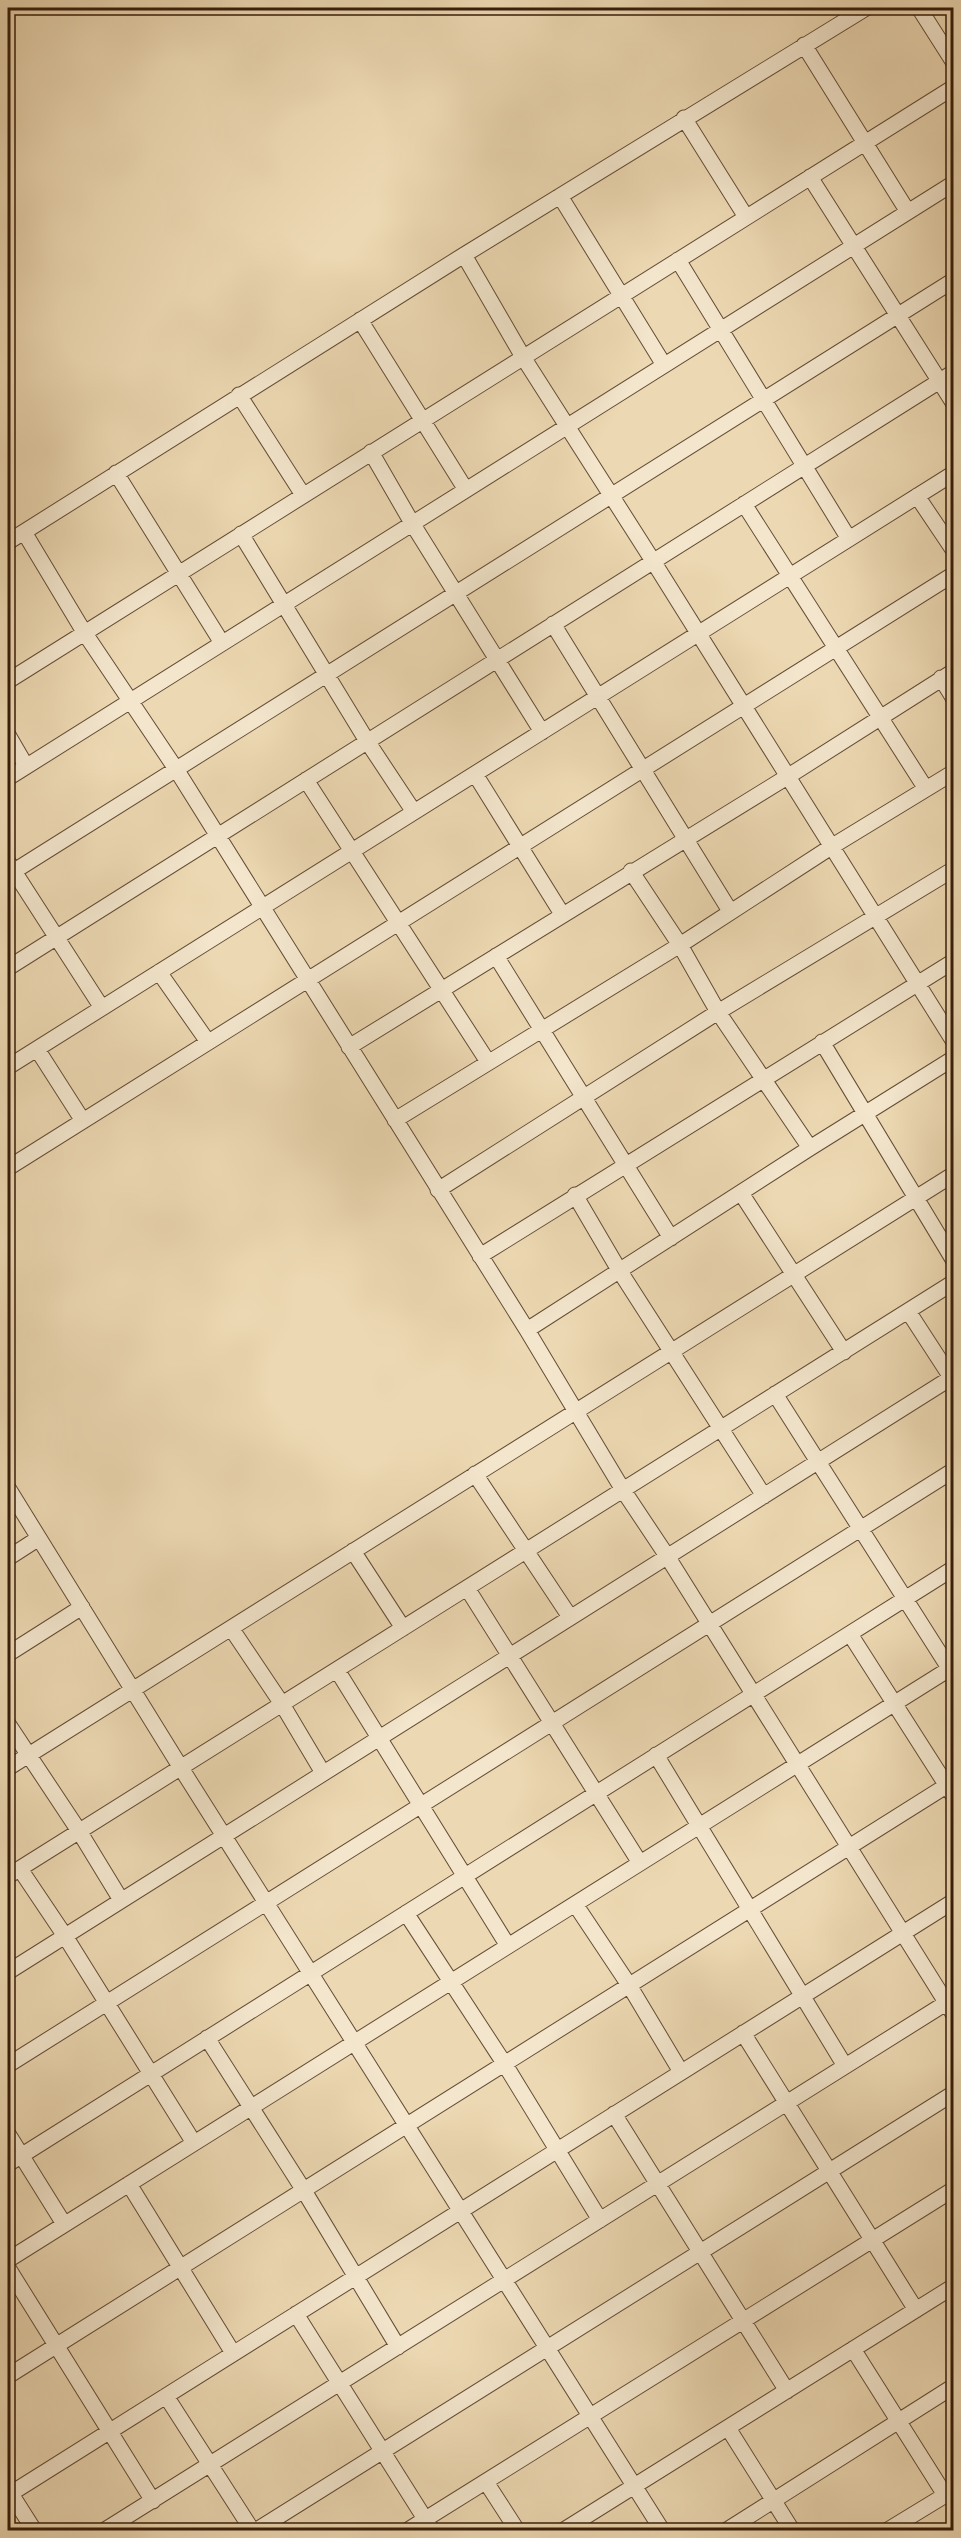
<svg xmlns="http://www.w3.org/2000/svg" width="961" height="2538" viewBox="0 0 961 2538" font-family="'EB Garamond',serif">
<rect width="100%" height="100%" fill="#ecd8b2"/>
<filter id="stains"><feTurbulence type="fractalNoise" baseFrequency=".00333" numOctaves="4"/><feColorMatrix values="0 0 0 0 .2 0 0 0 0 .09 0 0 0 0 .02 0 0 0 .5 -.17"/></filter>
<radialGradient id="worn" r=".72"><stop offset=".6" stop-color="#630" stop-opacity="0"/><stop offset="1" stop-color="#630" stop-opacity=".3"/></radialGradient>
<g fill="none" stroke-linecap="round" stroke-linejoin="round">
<g stroke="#644c34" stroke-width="17">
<path id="minor" d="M919,8L954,63
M804,45L908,212
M684,118L746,217
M810,177L954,404
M560,196L664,365
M464,255L523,357L653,561L954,1042
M678,260L849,539
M360,320L466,490
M239,395L303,495
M371,452L412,523L542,732
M116,473L222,643
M917,496L954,551
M744,504L926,789
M24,532L84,632L176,769L527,1330L623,1490L667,1556L954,2015
M241,534L367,741L414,812
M8,542L464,255L866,8
M553,624L730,911
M941,678L954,699
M8,681L954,87
M8,735L26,766
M475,774L562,914
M8,778L954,183
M306,780L488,1062
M8,862L102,1008
M631,871L680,945L718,1012L810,1148
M8,875L954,280
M496,956L671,1238
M8,968L954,372
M159,972L208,1042
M822,1042L954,1261
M349,1047L787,777L954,671
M37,1049L83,1121
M8,1067L954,473
M395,1120L680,945L831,847L954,772
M8,1168L954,574
M438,1190L718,1012L954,869
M741,1193L844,1352
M575,1195L619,1270L764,1496
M480,1256L954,961
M908,1311L954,1382
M527,1330L810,1148L954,1058
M775,1394L949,1668
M475,1474L570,1617
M8,1488L181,1768L662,2530
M353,1551L403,1628
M8,1558L39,1538
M467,1588L640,1863
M231,1628L282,1704L323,1773
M850,1634L954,1797
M8,1654L82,1607
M337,1670L508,1946
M8,1724L79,1831L121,1900
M656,1755L845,2066
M8,1768L954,1174
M20,1869L65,1936L194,2143
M8,1876L954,1282
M575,1904L629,1985L681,2072
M406,1913L504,2063L600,2220
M8,1972L954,1376
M743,2033L916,2310
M207,2038L303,2189L398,2347
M8,2065L954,1470
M614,2114L787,2391
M8,2134L64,2224
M8,2164L954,1568
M129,2184L233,2353
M8,2260L954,1666
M8,2268L153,2501
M296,2314L432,2530
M853,2349L945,2495
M8,2376L954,1781
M166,2396L252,2530
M728,2428L792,2530
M486,2482L517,2530
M8,2489L34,2530
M10,2494L954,1901
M105,2530L954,1998
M257,2530L954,2093
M408,2530L954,2189
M564,2530L954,2286
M727,2530L954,2386
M888,2530L952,2491"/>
</g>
<use href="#minor" stroke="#f3e6cd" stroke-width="15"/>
</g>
<rect width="961" height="2538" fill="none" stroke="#ecd8b2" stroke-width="30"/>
<rect x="9" y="9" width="943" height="2520" fill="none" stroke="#371d0a" stroke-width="3"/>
<rect x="15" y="15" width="931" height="2508" fill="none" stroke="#371d0a" stroke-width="1.5"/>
<rect width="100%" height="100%" filter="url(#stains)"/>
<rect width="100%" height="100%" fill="url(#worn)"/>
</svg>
